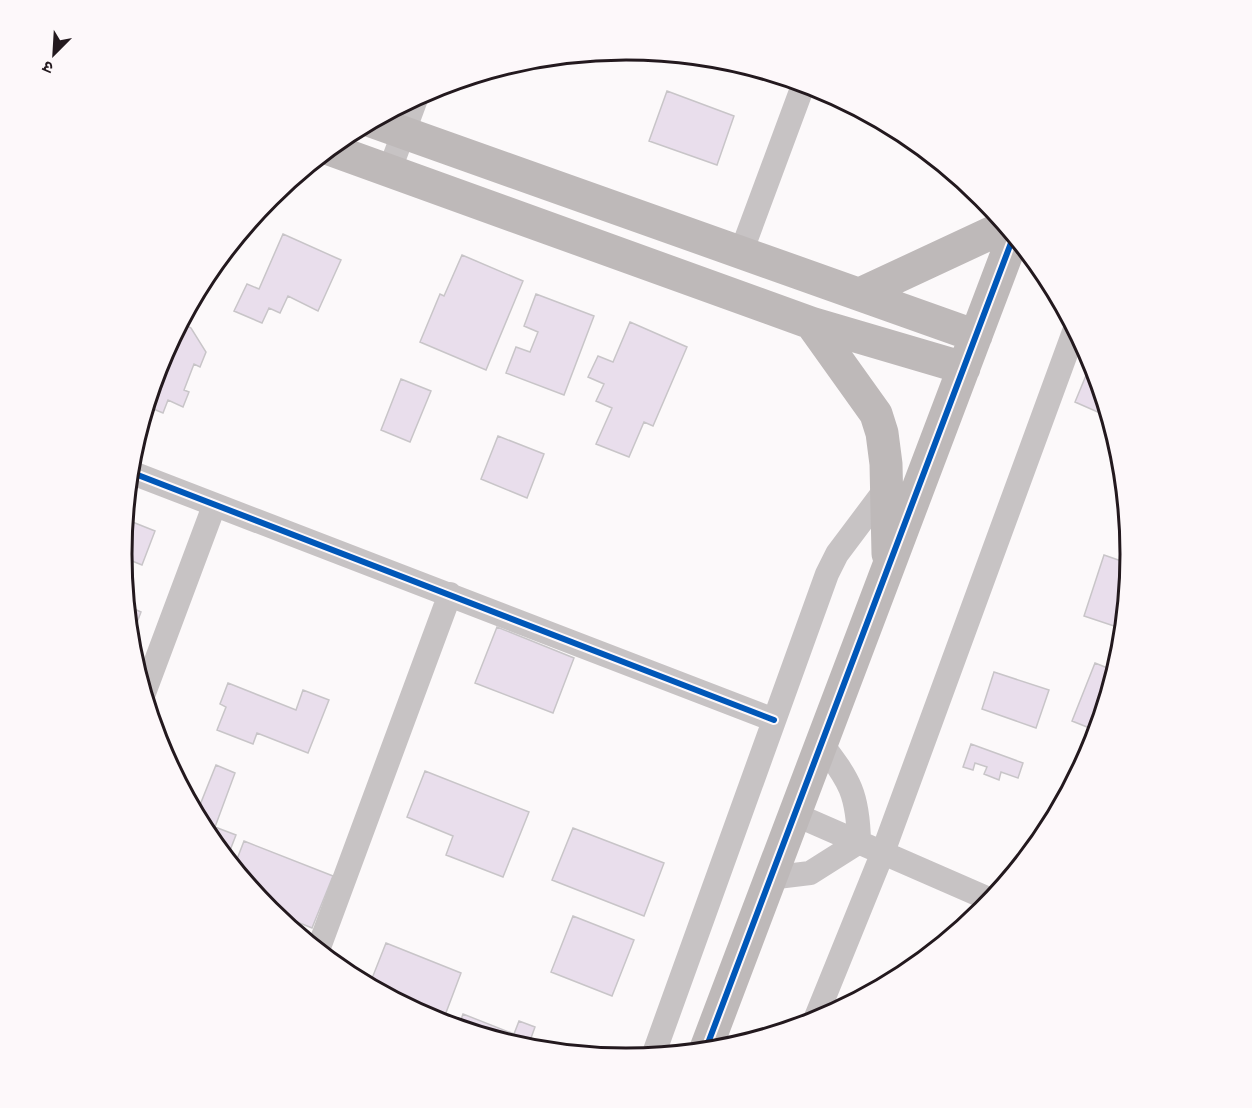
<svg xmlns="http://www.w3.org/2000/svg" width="1252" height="1108" viewBox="0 0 1252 1108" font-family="'IBM Plex Serif','Noto Sans Devanagari',serif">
<rect width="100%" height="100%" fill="#fcf9fa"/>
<path fill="#e9deec" stroke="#c8c5c8" stroke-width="1.5" d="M623,50H626L644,51L641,57Z
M667,91L734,116L717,165L649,141Z
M283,234L341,260L318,311L288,296L280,313L269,308L262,323L234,311L247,284L259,289Z
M462,255L523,281L486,370L420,342L440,294L444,296Z
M536,294L594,316L564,395L506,373L516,347L530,352L538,332L524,326Z
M181,322L191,328L206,352L200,367L194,364L184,390L189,392L183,407L168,400L163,413L146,406L160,361Z
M630,322L687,347L653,426L644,422L629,457L596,444L612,408L596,401L604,384L588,377L598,356L613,362Z
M1092,361L1109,417L1075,402Z
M401,379L431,391L410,442L381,430Z
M498,436L544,454L527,498L481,479Z
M125,519L155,531L142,565L122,557Z
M1104,555L1130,564L1123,629L1084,616Z
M127,606L141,612L130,641Z
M497,627L574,658L553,713L475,683Z
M1095,663L1115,671L1097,731L1072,721Z
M994,672L1049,690L1036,728L982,709Z
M228,683L296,710L303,690L329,700L308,753L257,733L253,744L217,730L226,707L220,704Z
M971,744L1023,763L1018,778L1001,772L999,780L984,774L987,767L975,763L973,770L963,767Z
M216,765L235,773L215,827L236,835L229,853L218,849L196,815Z
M425,771L529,812L503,877L446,855L453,836L407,817Z
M573,828L664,863L644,916L552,880Z
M244,841L333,876L312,928L270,911L234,867Z
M573,916L634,940L612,996L551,972Z
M386,943L461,973L444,1018L369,986Z
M463,1014L514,1034L519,1021L535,1027L527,1049L458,1028Z"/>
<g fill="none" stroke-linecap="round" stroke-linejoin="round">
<path stroke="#c7c3c4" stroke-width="24" d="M389,172L417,96
M742,250L804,83
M130,472L774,720
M144,693L214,506
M794,814L991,900
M769,878L810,873L859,842C858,794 850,781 821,743
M318,950L450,594
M814,1022L883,852L1075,329
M653,1056L827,574L837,554L885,490"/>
<path stroke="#beb9b9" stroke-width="33" d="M371,121L976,336
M329,149L811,323L964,368
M860,294L1006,226
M811,323L876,414L882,433L886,464L888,554
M705,1051L1014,235"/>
<g stroke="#fdf8fa" stroke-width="10">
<path id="cycleway" d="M130,472L774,720
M705,1051L1014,235"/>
</g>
<use href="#cycleway" stroke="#0057b8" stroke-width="6"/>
</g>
<path d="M0 0H1252V1108H0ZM132 554a494 494 0 1 1 988 0a494 494 0 1 1-988 0Z" fill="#fdf8fa" fill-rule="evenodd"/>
<path fill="none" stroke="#23191e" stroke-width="3" d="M132 554a494 494 0 1 1 988 0a494 494 0 1 1-988 0Z"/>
<g transform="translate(54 54) rotate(204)" stroke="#fdf8fa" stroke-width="4.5" paint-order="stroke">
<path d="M0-4.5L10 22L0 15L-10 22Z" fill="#23191e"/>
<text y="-9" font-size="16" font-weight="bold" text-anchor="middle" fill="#23191e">उ</text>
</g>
</svg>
